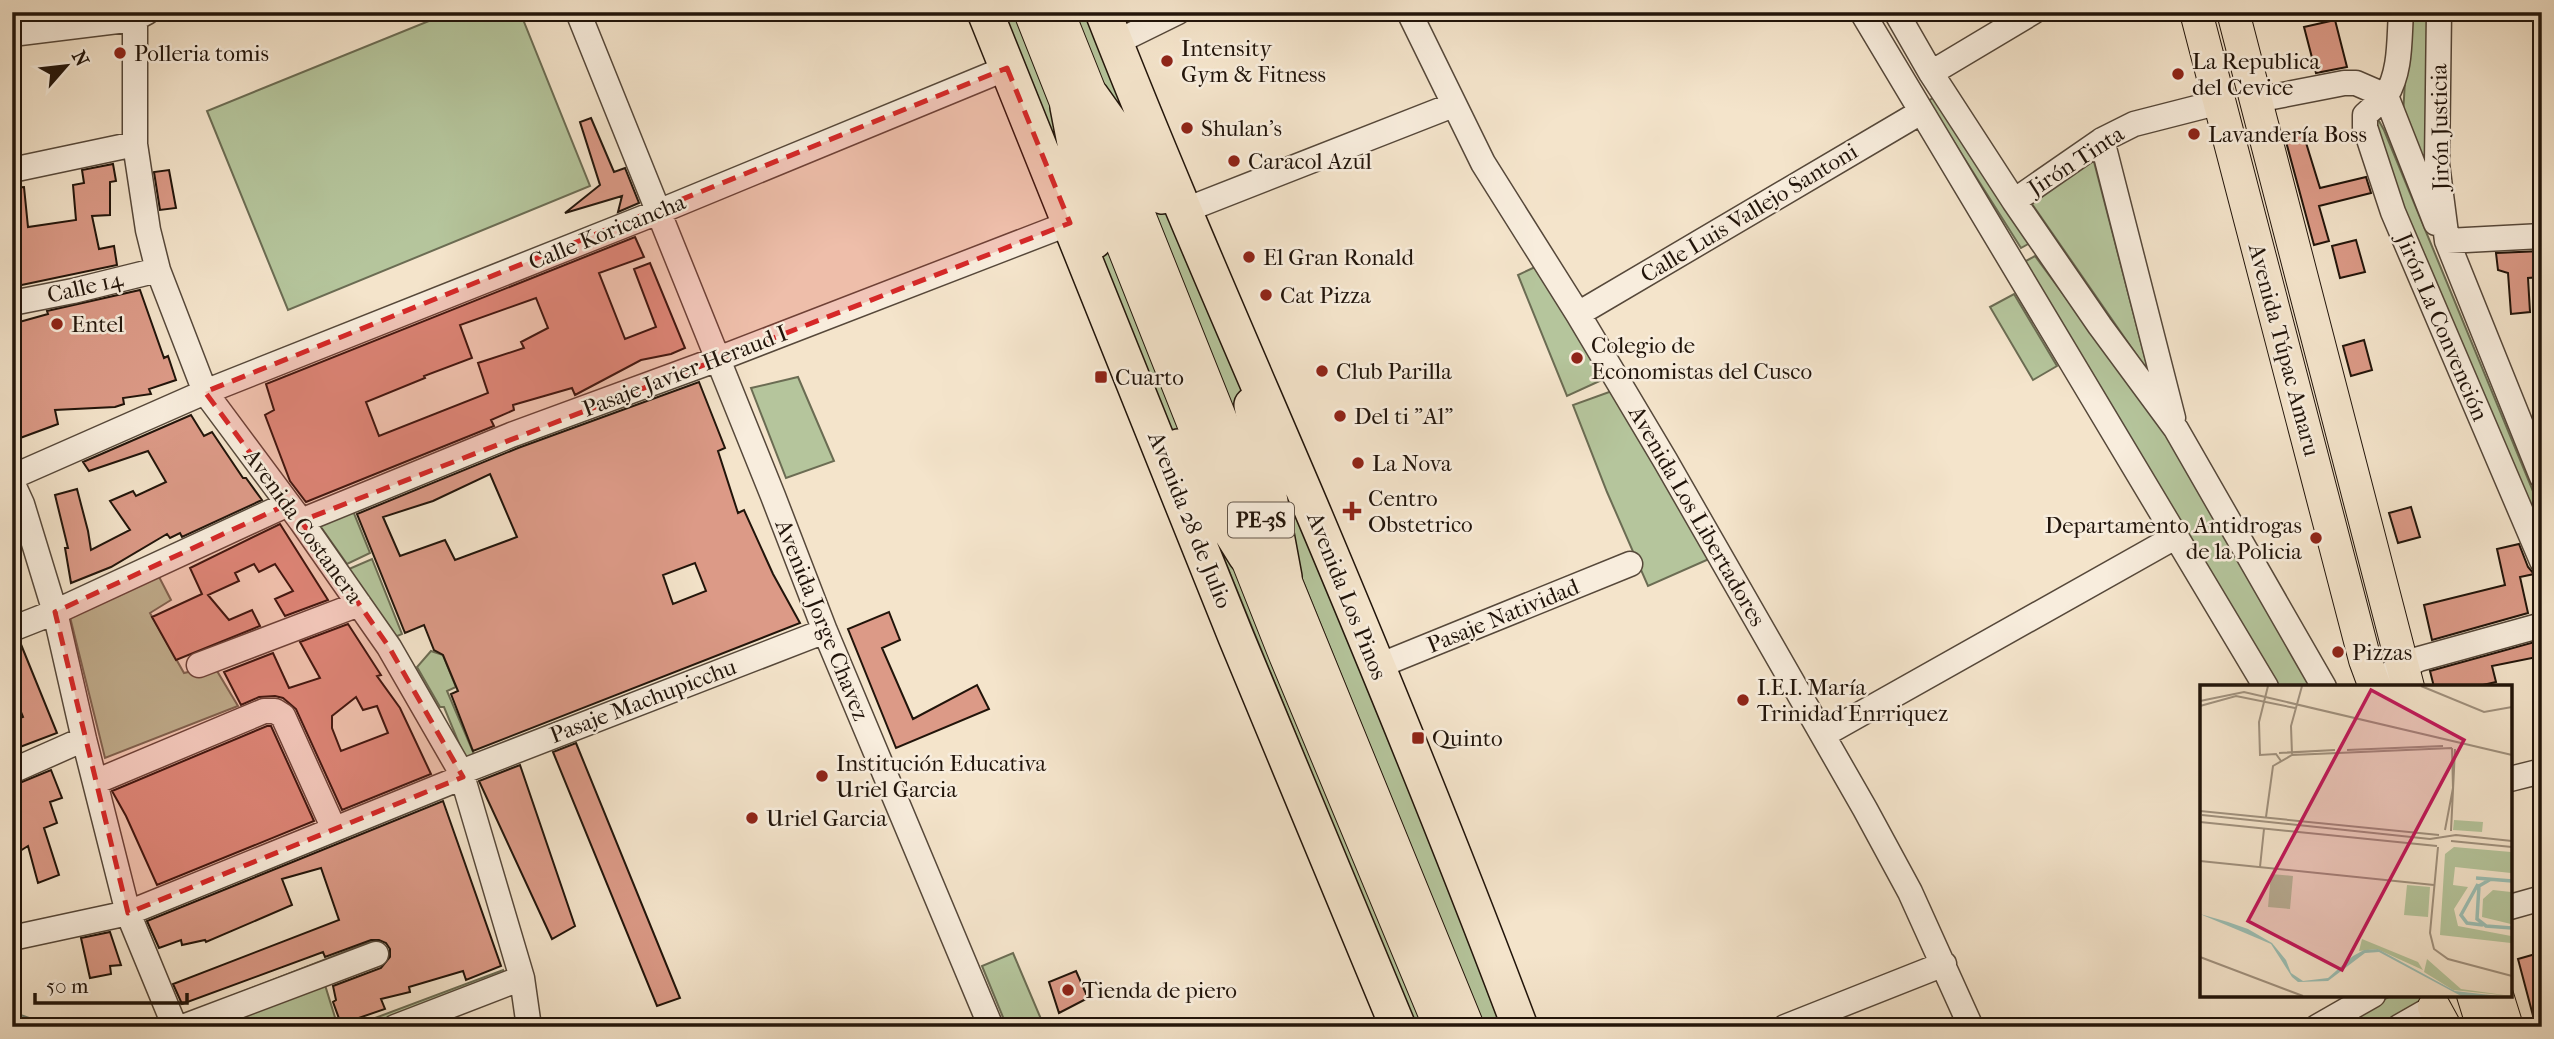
<svg xmlns="http://www.w3.org/2000/svg" width="2554" height="1039" viewBox="0 0 2554 1039" font-family="'IM FELL French Canon',serif">
<rect width="100%" height="100%" fill="#f4e4cb"/>
<filter id="stains"><feTurbulence type="fractalNoise" baseFrequency=".00286" numOctaves="4"/><feColorMatrix values="0 0 0 0 .2 0 0 0 0 .09 0 0 0 0 .02 0 0 0 .5 -.17"/></filter>
<radialGradient id="worn" r=".72"><stop offset=".6" stop-color="#630" stop-opacity="0"/><stop offset="1" stop-color="#630" stop-opacity=".3"/></radialGradient>
<path fill="#b5c59c" stroke="#6b6c53" stroke-width="2" d="M451,12H520L590,186L288,310L207,111Z
M1001,12H1021L1431,1027H1415Z
M1072,12H1090L1507,1027H1484Z
M2409,12H2429L2426,173L2403,115Z
M1936,96L2030,243L2021,248L1928,101Z
M2373,121H2379L2384,130L2542,513V544L2417,256Z
M2093,158L2149,373L2030,201Z
M2035,256L2172,442L2312,687H2278L2024,262Z
M1535,267L1604,379L1567,396L1518,275Z
M2014,294L2057,366L2033,380L1990,307Z
M798,377L834,461L786,478L751,388Z
M1612,391L1709,559L1648,586L1607,492L1573,405Z
M351,506L370,553L347,564L316,520Z
M372,559L402,634L395,637L349,569Z
M156,571L171,600L150,613L184,673L214,666L238,706L105,758L69,613Z
M431,651L443,655L456,687L447,691L474,754L465,758L444,707H440L417,667Z
M372,941L376,950L321,972L338,1027H189L183,1015Z
M1013,953L1041,1019L1022,1027H1007L982,966Z
M503,970L507,986L391,1027H351Z
M2392,995H2420V1008L2386,1027H2334Z"/>
<path fill="#9cbfb4" stroke="#6b7b70" stroke-width="2" d="M12,1012L55,1027H12Z"/>
<path fill="#dc9a87" stroke="#21140a" stroke-width="2" fill-rule="evenodd" d="M2335,20L2347,67L2316,73L2304,27Z
M591,118L614,172L625,168L639,203L618,212L622,196L565,213L600,185L580,122Z
M2303,133L2320,188L2366,177L2371,193L2319,206L2329,241L2314,245L2285,138Z
M113,164L116,181L110,182V215L92,216L99,249L114,246L117,265L12,287V188L24,187L28,227L76,220L73,185L84,183L82,170Z
M169,170L176,208L160,210L154,172Z
M635,237L644,257L599,273L625,339L656,327L634,269L650,263L685,348L671,354L641,360L575,395L572,388L513,405L514,410L491,420L494,426L306,502L290,481L265,415L274,410L266,384ZM536,298L548,328L521,342L524,348L478,363L488,393L379,436L366,402L425,378L424,376L472,358L460,325Z
M2356,240L2365,272L2340,278L2332,246Z
M2542,251V277L2528,278L2530,312L2511,314L2508,273L2498,270L2496,253Z
M140,290L164,358L168,356L176,380L149,389L151,394L123,398L124,404L115,407L55,410L58,424L12,441V402L20,399L12,346V324L48,314L47,311Z
M2364,340L2372,370L2351,376L2343,346Z
M699,382L725,448L718,451L738,513L744,510L773,574L800,623L473,751L451,694L458,691L443,655L434,650L424,625L405,633L357,514L518,448ZM490,474L517,537L455,560L445,540L400,556L383,517L433,501ZM695,563L706,591L673,604L663,575Z
M191,415L204,436L212,432L243,478H246L262,500L182,537L180,533L170,538L167,534L111,567L71,583L65,548H68L55,495L77,489L88,531L91,550L130,530L110,501L133,491L136,496L166,482L148,451L89,471L83,462Z
M2411,507L2420,537L2398,543L2389,513Z
M280,524L328,600L285,616L275,599L293,591L275,564L259,572L254,564L235,573L239,581L208,595L229,620L252,610L260,626L176,660L152,617L202,594L190,568Z
M2519,544L2528,567L2534,574L2520,577L2528,613L2432,640L2424,605L2505,585L2497,549Z
M889,612L900,640L882,648L913,719L977,685L989,709L896,748L848,629Z
M348,624L381,675L377,676L400,708L431,774L342,810L296,709L283,698L275,696L259,697L241,705L224,672L273,653L289,688L320,678L300,642ZM356,697L363,710L377,706L388,733L341,751L332,728V716Z
M2542,640V656L2492,666L2496,682L2474,687H2434L2430,671Z
M20,642L57,733L12,750V721L23,717L12,690V644Z
M267,726H271L314,821L157,885L126,816L112,791Z
M576,743L680,998L657,1006L553,752Z
M520,765L575,926L552,939L479,781Z
M51,770L62,798L50,802L57,823L44,828L59,875L38,883L28,846L12,856V786Z
M443,801L501,966L466,980L463,971L409,987L410,992L381,999L385,1009L341,1024L333,1002L336,1000L333,986L381,968L390,957V949L386,943L379,940H371L325,957L323,952L182,1004L173,984L339,920L321,868L282,879L292,905L206,942L205,940L182,945L181,940L159,948L147,921Z
M110,932L121,965L110,966L111,974L90,978L81,938Z
M2539,953L2542,963V1027H2536L2518,959Z
M1076,971L1088,998L1059,1013L1049,982Z"/>
<g fill="none" stroke-linecap="round" stroke-linejoin="round">
<g stroke="#56483a" stroke-width="27">
<path id="minor" d="M135,12V144L148,230L158,270L205,392L301,521L389,647L461,772L522,978L529,1027
M578,12L773,496L825,631L991,1027
M1409,12L1483,163L1578,314L1665,460L1865,809L1910,892L1971,1027
M1862,12L2266,687
M1896,12L1931,73L2014,201L2100,326L2176,429L2324,687
M2401,12C2399,41 2401,71 2386,96L2436,223
M2439,12L2437,164L2447,241L2542,477
M12,34L134,19L147,12
M1115,43L1178,12
M1931,73L2033,12
M2267,98L2344,83H2356L2386,96L2365,115V127L2393,212L2542,561
M2102,140L2173,418
M12,170L135,144
M2014,201L2102,140L2134,124L2220,102
M1183,211L1443,109
M2447,241L2542,236
M12,303L73,291L158,270
M1578,314L1921,112
M12,477L205,392L658,212L1007,68
M12,482L22,504L55,612L84,739L128,913L175,1027
M301,521L511,435L718,359L1070,223
M12,629L55,612L288,504
M199,665L359,604
M1376,667L1630,564
M2389,674L2419,659L2542,625
M1823,735L2175,537
M12,771L84,739
M461,772L825,631
M2510,779L2542,771
M95,782L264,711H275L283,716L334,829
M2510,907L2542,898
M12,938L128,913L463,777
M183,1027L376,954
M395,1027L522,978
M1785,1027L1944,964
M2317,1027L2373,995
M2399,1027L2434,1007"/>
</g>
<g stroke="#21140a" stroke-width="34">
<path id="major" d="M1030,12L1285,655L1440,1027
M1058,12L1284,577L1468,1027
M2196,12L2365,660L2375,687
M2233,12L2408,687
M2473,995L2483,1027
M2497,995L2507,1027
M2434,1007L2445,1027"/>
</g>
<g stroke="#21140a" stroke-width="38">
<path id="highway" d="M985,12L1236,637L1398,1027
M1103,12C1168,178 1240,341 1310,505C1383,678 1454,852 1520,1027
M1091,96L1162,196
M1068,107L1094,241
M1252,405L1284,577
M1178,447L1246,556"/>
</g>
<use href="#minor" stroke="#f8eddd" stroke-width="24"/>
<use href="#major" stroke="#f4e4cb" stroke-width="32"/>
<use href="#highway" stroke="#f4e4cb" stroke-width="35"/>
</g>
<path fill="#d62828" fill-opacity="0.2" stroke="#d62828" stroke-width="5" stroke-dasharray="14 9" stroke-linejoin="round" d="M1007,68L1070,223L301,521L389,647L463,777L128,913L55,612L288,504L205,392Z"/>
<g fill="#8f2418" stroke="#f8eddd" stroke-width="2.5">
<circle cx="120" cy="53" r="7"/>
<circle cx="1167" cy="61" r="7"/>
<circle cx="2178" cy="74" r="7"/>
<circle cx="1187" cy="128" r="7"/>
<circle cx="2194" cy="134" r="7"/>
<circle cx="1234" cy="161" r="7"/>
<circle cx="1249" cy="257" r="7"/>
<circle cx="1266" cy="295" r="7"/>
<circle cx="57" cy="324" r="7"/>
<circle cx="1577" cy="358" r="7"/>
<circle cx="1322" cy="371" r="7"/>
<rect x="1094" y="370" width="14" height="14" rx="3.5"/>
<circle cx="1340" cy="416" r="7"/>
<circle cx="1358" cy="463" r="7"/>
<path d="M1348.5 500.5h7v7h7v7h-7v7h-7v-7h-7v-7h7z"/>
<circle cx="2316" cy="538" r="7"/>
<circle cx="2338" cy="652" r="7"/>
<circle cx="1743" cy="700" r="7"/>
<rect x="1411" y="731" width="14" height="14" rx="3.5"/>
<circle cx="822" cy="776" r="7"/>
<circle cx="752" cy="818" r="7"/>
<circle cx="1068" cy="990" r="7"/>
</g>
<g text-anchor="middle" dominant-baseline="central" stroke-width="5" stroke-linejoin="round" paint-order="stroke">
<rect fill="#f8eddd" stroke="#625549" stroke-width="2" x="1228" y="502.5" width="66" height="35" rx="5"/>
<g font-size="21" font-weight="bold" fill="#21140a">
<text x="1261" y="520">PE-3S</text>
</g>
<g font-size="23" fill="#21140a" stroke="#f8eddd" text-anchor="start">
<text x="1181" y="48">Intensity<tspan x="1181" dy="26">Gym &amp; Fitness</tspan></text>
<text x="134" y="53">Polleria tomis</text>
<text x="2192" y="61">La Republica<tspan x="2192" dy="26">del Cevice</tspan></text>
<text x="1201" y="128">Shulan's</text>
<text x="2208" y="134">Lavandería Boss</text>
<text x="1248" y="161">Caracol Azul</text>
<text x="1263" y="257">El Gran Ronald</text>
<text x="1280" y="295">Cat Pizza</text>
<text x="71" y="324">Entel</text>
<text x="1591" y="345">Colegio de<tspan x="1591" dy="26">Economistas del Cusco</tspan></text>
<text x="1336" y="371">Club Parilla</text>
<text x="1115" y="377">Cuarto</text>
<text x="1354" y="416">Del ti "Al"</text>
<text x="1372" y="463">La Nova</text>
<text x="1368" y="498">Centro<tspan x="1368" dy="26">Obstetrico</tspan></text>
<text x="2302" y="525" text-anchor="end">Departamento Antidrogas<tspan x="2302" dy="26">de la Policia</tspan></text>
<text x="2352" y="652">Pizzas</text>
<text x="1757" y="687">I.E.I. María<tspan x="1757" dy="26">Trinidad Enrriquez</tspan></text>
<text x="1432" y="738">Quinto</text>
<text x="836" y="763">Institución Educativa<tspan x="836" dy="26">Uriel Garcia</tspan></text>
<text x="766" y="818">Uriel Garcia</text>
<text x="1082" y="990">Tienda de piero</text>
</g>
<g font-size="23" fill="#21140a" stroke="#f8eddd">
<text transform="translate(2440 127) rotate(-91)">Jirón Justicia</text>
<text transform="translate(2076 161) rotate(-33)">Jirón Tinta</text>
<text transform="translate(1749 213) rotate(-31)">Calle Luis Vallejo Santoni</text>
<text transform="translate(607 232) rotate(-22)">Calle Koricancha</text>
<text transform="translate(85 287) rotate(-13)">Calle 14</text>
<text transform="translate(2442 327) rotate(67)">Jirón La Convención</text>
<text transform="translate(2284 350) rotate(75)">Avenida Túpac Amaru</text>
<text transform="translate(685 371) rotate(-21)">Pasaje Javier Heraud I</text>
<text transform="translate(1697 516) rotate(60)">Avenida Los Libertadores</text>
<text transform="translate(1190 520) rotate(68)">Avenida 28 de Julio</text>
<text transform="translate(303 526) rotate(54)">Avenida Costanera</text>
<text transform="translate(1347 596) rotate(68)">Avenida Los Pinos</text>
<text transform="translate(1503 616) rotate(-22)">Pasaje Natividad</text>
<text transform="translate(822 620) rotate(68)">Avenida Jorge Chavez</text>
<text transform="translate(643 701) rotate(-21)">Pasaje Machupicchu</text>
</g>
</g>
<g transform="translate(2200 685)">
<rect width="312" height="312" fill="#f4e4cb"/>
<path d="M254,135L283,137L282,147L253,145ZM254,162L311,167V188L255,182L253,200L268,202L254,224L258,241L311,251V258L240,250L245,169ZM71,189L93,191L90,224L68,222ZM207,200L230,202L228,232L204,230ZM293,205L311,207V239L282,232L283,214ZM162,254L218,277L223,285L177,264L159,266ZM227,274L261,304L311,311L253,305L224,287Z" fill="#b5c59c"/>
<path d="M0,229L28,237L48,244L72,258L86,275L91,288L103,296L128,293L153,271L164,265L178,264L255,306L299,311H261L179,267L165,268L128,296L98,297L92,292L71,259Z" fill="#9cbfb4"/>
<path fill="none" stroke="#9cbfb4" stroke-width="3.5" d="M276,193L312,196M291,194L279,201L277,234L286,241L312,243M278,199L261,230L267,238L283,240"/>
<path fill="none" stroke="#a0917e" stroke-width="2" d="M68,1L59,37L60,70L76,69L81,76M221,1L284,27L312,22M0,16L44,7L312,70M0,21L36,11L95,23M147,65L243,61M79,68L135,65M92,69L91,41L102,1M0,126L239,150M2,130L230,154L256,150L312,156M66,132L73,81L92,70L252,63M0,137L237,161M245,145L253,103L252,63M251,146L255,64M251,156L312,162M238,162L230,248L234,264L248,274L312,291M0,176L234,200M60,182L64,144M0,272L103,311"/>
<path fill="#c2185b" fill-opacity="0.15" stroke="#c2185b" stroke-width="3.5" d="M171,5L264,55L142,285L48,236Z"/>
<rect width="312" height="312" fill="none" stroke="#21140a" stroke-width="3.5"/>
</g>
<rect width="2554" height="1039" fill="none" stroke="#f4e4cb" stroke-width="42"/>
<rect x="14" y="14" width="2526" height="1011" fill="none" stroke="#21140a" stroke-width="3.5"/>
<rect x="21" y="21" width="2512" height="997" fill="none" stroke="#21140a" stroke-width="2"/>
<g transform="translate(66 66) rotate(62)" stroke="#f8eddd" stroke-width="5" paint-order="stroke">
<path d="M0-5L12 26L0 18L-12 26Z" fill="#21140a"/>
<text y="-10" font-size="19" font-weight="bold" text-anchor="middle" fill="#21140a">N</text>
</g>
<path d="M35 993v10h152v-10" fill="none" stroke="#21140a" stroke-width="3.5"/>
<text x="46" y="993" font-size="21" fill="#21140a" stroke="#f8eddd" stroke-width="5" paint-order="stroke">50 m</text>
<rect width="100%" height="100%" filter="url(#stains)"/>
<rect width="100%" height="100%" fill="url(#worn)"/>
</svg>
